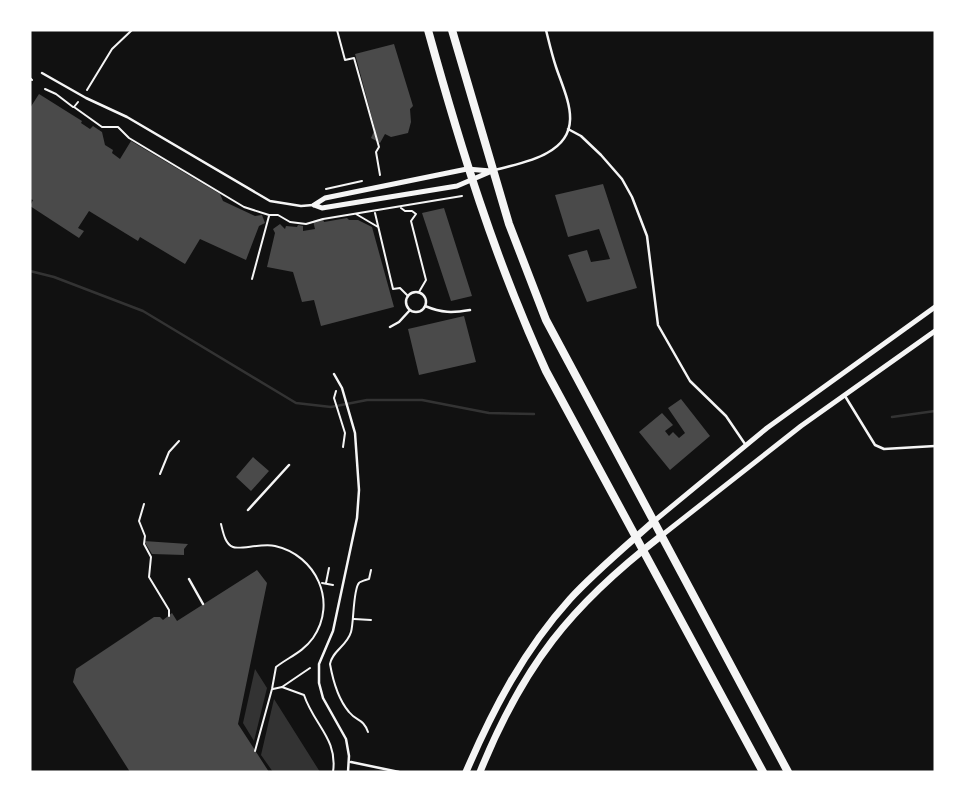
<svg xmlns="http://www.w3.org/2000/svg" width="965" height="802" font-family="Lato,sans-serif">
<style>
.water{fill:#333}
.lines{fill:none;stroke-linecap:round;stroke-linejoin:round}
.stream{stroke:#333;stroke-width:2.5}
.building{fill:#4a4a4a}
.path{stroke:#f5f5f5;stroke-width:2}
.service{stroke:#f5f5f5;stroke-width:2.5}
.minor{stroke:#f5f5f5;stroke-width:5}
.tertiary{stroke:#f5f5f5;stroke-width:7}
.secondary{stroke:#f5f5f5;stroke-width:8}
</style>
<rect width="100%" height="100%" fill="#111"/>
<path class="water" d="M255,669L267,688L254,741L243,723Z
M274,699L320,772H273L261,755Z"/>
<g class="lines">
<path class="stream" d="M30,271L54,277L143,311L296,403L331,407L367,400H422L489,413L534,414
M892,417L935,411"/>
</g>
<path class="building" d="M394,44L413,106L410,109L411,122L408,133L391,137L385,134L380,143L371,138L375,129L355,54Z
M39,94L82,121L81,123L90,129L93,126L102,132L105,145L113,150L112,153L120,159L131,141L220,194L223,201L255,216L262,215L265,223L259,226L246,260L200,239L185,264L140,237L138,241L89,211L78,228L84,231L79,238L30,206L33,200L30,199V108Z
M603,184L637,288L587,302L568,255L587,250L591,262L610,259L599,229L568,237L555,195Z
M444,208L472,296L451,301L422,213Z
M323,218L324,222L347,218L349,220H358L372,227L394,307L321,326L314,300L302,302L293,272L267,267L275,233L273,229L280,224L285,229L286,226L297,227L298,225L303,226V231L315,229L313,221Z
M464,316L476,362L419,375L408,329Z
M681,399L710,436L670,470L639,432L662,413L673,425L665,431L669,436L673,432L679,438L685,433L668,408Z
M253,457L269,471L251,491L236,477Z
M144,541L188,544L184,549V555L152,554Z
M257,570L267,583L238,724L269,772H130L73,682L76,669L154,617H160L163,620L172,613L177,621Z"/>
<g class="lines">
<path class="path" d="M337,30L345,60L354,58L379,147L376,152L380,175
M30,78L32,80
M45,89L56,94L73,107
M87,90L112,49L132,30
M78,102L74,107L102,127H118L129,138L244,207L269,215H278L290,222L306,224L323,219L462,196
M326,189L362,181
M401,208L405,211H412L416,214L411,221L426,280L419,292
M375,213L393,289L400,288L408,296
M356,214L378,227
M252,279L269,216
M336,391L334,398L345,433L343,447
M160,474L169,452L179,441
M144,504L139,521L145,536L144,544L151,557L149,577L169,610V616
M221,524C223,532 225,544 233,547C239,550 262,543 275,546C316,555 338,602 313,638C303,652 289,657 276,667L272,689L255,751
M322,583L333,585
M326,583L329,568
M354,619L371,620
M282,687L304,695C314,725 338,739 333,772
M273,689L282,687L310,668
M368,732C363,718 357,722 349,712C338,699 333,681 330,664C332,651 347,646 351,632C354,622 353,589 359,583C359,582 368,579 369,579L371,570"/>
<path class="service" d="M42,73L86,98L127,117L270,201L301,206L313,205
M568,129L581,136L601,155L622,179L632,197L647,236L658,325L690,381L726,416L745,444
M495,170C512,165 532,162 547,153C586,132 566,97 556,67C552,55 549,42 546,30
M406 302a10 10 0 1 1 20 0a10 10 0 1 1-20 0Z
M425,306C442,313 452,313 470,310
M390,327L399,322L410,310
M334,374L342,388L355,433L359,490L357,518L333,631L319,664V683L323,698L346,739L349,756L348,772
M845,396L875,445L884,449L935,446
M248,510L289,465
M189,579L203,604
M351,762L399,772"/>
<path class="minor" d="M314,205L322,208L457,186L492,171
M314,205L325,198L467,169L491,171
M653,522L767,428L935,307
M661,536L801,426L935,331"/>
<path class="tertiary" d="M466,772C493,709 524,650 570,599C596,571 625,547 653,522
M480,772C523,666 570,606 661,536"/>
<path class="secondary" d="M428,30C461,149 494,257 546,371L763,772
M452,30L509,224L546,320L788,772"/>
</g>
<rect width="965" height="802" fill="none" stroke="#ffffff" stroke-width="63"/>
</svg>
